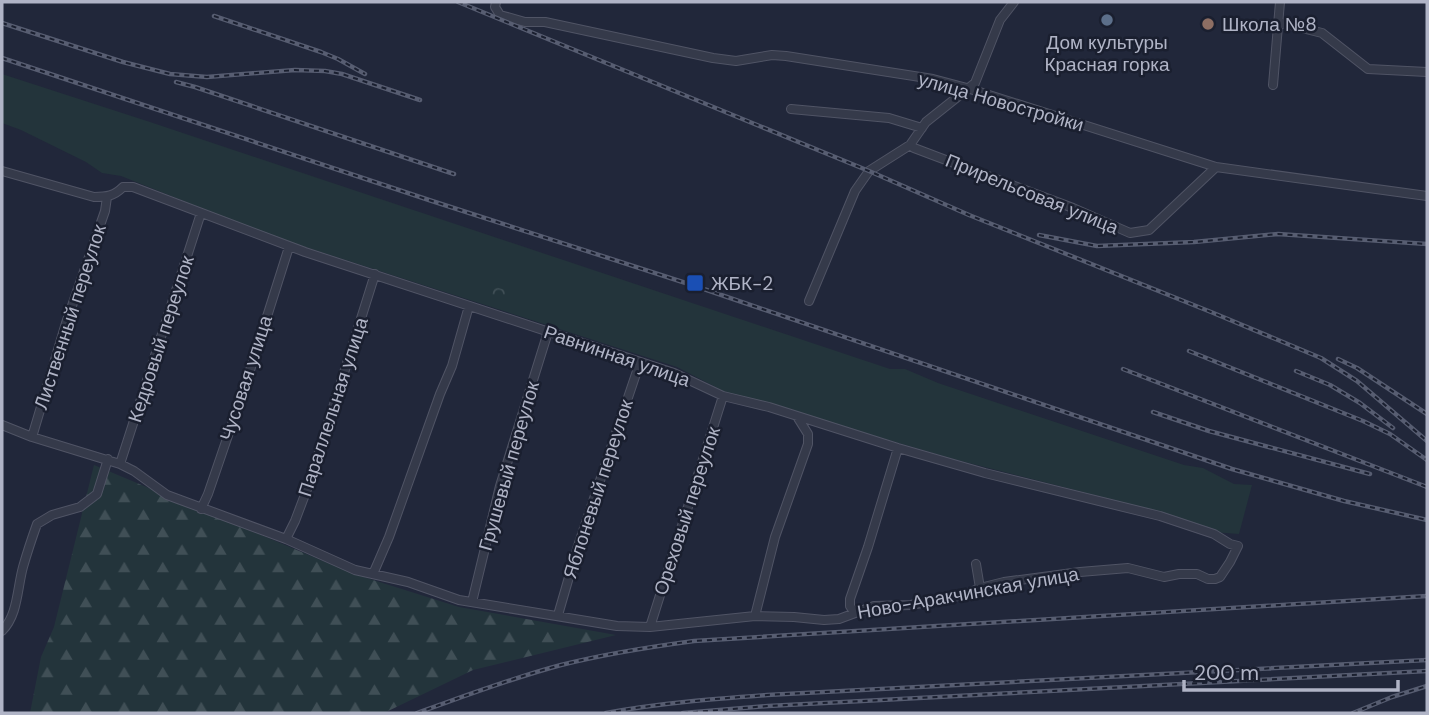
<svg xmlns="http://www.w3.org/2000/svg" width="1429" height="715" font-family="'DM Sans',sans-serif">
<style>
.grass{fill:#23343b}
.forest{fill:url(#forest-firs)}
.park{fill:url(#park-crowns)}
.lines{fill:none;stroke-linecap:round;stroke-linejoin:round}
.minor-casing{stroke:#505465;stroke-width:10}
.minor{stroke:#353a4a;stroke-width:8}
.rail-casing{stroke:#575d71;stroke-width:4.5}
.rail{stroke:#1a1f2f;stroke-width:2;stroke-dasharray:5;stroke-linecap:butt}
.service-dot{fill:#5c6f8a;stroke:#1a1f2f;stroke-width:2.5}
.education-dot{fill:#8d6e63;stroke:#1a1f2f;stroke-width:2.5}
.transit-dot{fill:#1a4fb4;stroke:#1a1f2f;stroke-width:2.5}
.labels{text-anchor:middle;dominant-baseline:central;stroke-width:5;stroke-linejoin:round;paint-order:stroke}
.poi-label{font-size:19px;fill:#b0b4c6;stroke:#1a1f2f;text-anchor:start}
.street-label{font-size:19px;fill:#b0b4c6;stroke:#1a1f2f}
</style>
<defs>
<pattern id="forest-firs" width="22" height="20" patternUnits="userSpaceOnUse" patternTransform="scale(1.75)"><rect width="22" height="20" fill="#23343b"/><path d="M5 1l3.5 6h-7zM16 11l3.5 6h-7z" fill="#404f56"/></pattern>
<pattern id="park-crowns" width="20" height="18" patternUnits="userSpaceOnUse" patternTransform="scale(1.75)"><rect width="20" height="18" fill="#23343b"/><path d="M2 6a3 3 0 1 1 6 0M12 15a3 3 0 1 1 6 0" fill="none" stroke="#404f56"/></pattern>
</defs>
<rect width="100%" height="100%" fill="#21273a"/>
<path class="grass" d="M2,74L150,122L890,369H905L938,383L1184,465L1203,468L1234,484L1252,485L1239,534L1213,532L1161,512L953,459L725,392L677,367L271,236L121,176L102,173L86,162L21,130L2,123Z"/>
<path class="forest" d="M94,465L354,574L459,607L616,635L473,670L384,713H30L41,657L54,627Z"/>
<path class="park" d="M492,286L513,292L508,309L487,303Z"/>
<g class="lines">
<g class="minor-casing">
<path id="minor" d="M496,2L495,7L500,15L525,22H545L713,58L736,61L772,55L786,56L933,79L967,88L1216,167L1427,196
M1278,22L1322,33L1368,69L1427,72
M1273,85L1280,2
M791,109L889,118L922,128
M910,145L914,148L1073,208L1130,233L1149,230L1216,167
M2,171L94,197C107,197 114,196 123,187H133L305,252L674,373L723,396L769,407L898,448L985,473L1160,516L1214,534L1230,544L1238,546L1230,562L1220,577L1215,579H1208L1197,574H1179L1164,577L1128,568L1080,572L1004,582L980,588L963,595L911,605L874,606L839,619L824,620L794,617L755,616L650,627L617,626L459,600L408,582L355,570L286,539L167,495L134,471L120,464L32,437L2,425
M809,301L855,191L869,171L910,145L926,122L975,83L1000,20L1014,2
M32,437L66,323L105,211L107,197
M120,464L201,213
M201,509L208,494L246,383L289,247
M286,539L295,521L309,484L375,274
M976,564L980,588
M373,574L389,537L440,394L452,366L469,306
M472,602L500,486L548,332
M854,612L850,606V599L868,547L898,448
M558,615L578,546L640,362
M755,616L775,537L808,444V434L798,418
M650,627L723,396
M2,631C18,615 17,589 23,567C27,553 32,538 37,524L52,515L80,507L97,494L108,459"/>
</g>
<use href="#minor" class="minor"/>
<g class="rail-casing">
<path id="rail" d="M458,2L869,171L969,215L1211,312L1321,358L1357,381L1427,441
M214,16L321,52L338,59L365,74
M2,23L123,62L170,74L207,77L295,70L325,71L342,74L420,100
M2,58L432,201L695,286L1232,469L1344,501L1427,520
M176,82L195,87L454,174
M1039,235L1097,246L1194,242L1278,234L1427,244
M1189,351L1363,421L1390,434L1427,460
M1338,359L1357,368L1427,414
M1123,369L1427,487
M1296,371L1330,385L1360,403L1393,428
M1153,412L1209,431L1370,474
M417,713C465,696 512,678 561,665C605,654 649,647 694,641L1427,596
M606,713C660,703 713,699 767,695L1427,660
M683,713L768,706L1427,671
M1353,713L1392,697L1427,686"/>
</g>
<use href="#rail" class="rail"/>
</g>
<circle class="service-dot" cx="1107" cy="20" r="7"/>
<circle class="education-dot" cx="1208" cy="24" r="7"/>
<rect class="transit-dot" x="686" y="274" width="18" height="18" rx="3.5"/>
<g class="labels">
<g class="poi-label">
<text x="1222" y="24">Школа №8</text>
<text x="1107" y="42" text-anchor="middle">Дом культуры<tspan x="1107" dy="22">Красная горка</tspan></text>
<text x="711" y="283">ЖБК-2</text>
</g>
<g class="street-label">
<text transform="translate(1001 102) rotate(16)">улица Новостройки</text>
<text transform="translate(1032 194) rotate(22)">Прирельсовая улица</text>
<text transform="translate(70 317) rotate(-72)">Лиственный переулок</text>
<text transform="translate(161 339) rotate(-72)">Кедровый переулок</text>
<text transform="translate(617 356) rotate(19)">Равнинная улица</text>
<text transform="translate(246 378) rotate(-72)">Чусовая улица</text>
<text transform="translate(333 407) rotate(-72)">Параллельная улица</text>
<text transform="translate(509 466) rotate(-74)">Грушевый переулок</text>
<text transform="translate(598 489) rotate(-72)">Яблоневый переулок</text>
<text transform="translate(687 511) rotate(-72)">Ореховый переулок</text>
<text transform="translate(968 593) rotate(-10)">Ново-Аракчинская улица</text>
</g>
</g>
<rect width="1429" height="715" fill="none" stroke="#b0b4c6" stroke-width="7"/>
<path d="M1184 680v10h214v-10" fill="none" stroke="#b0b4c6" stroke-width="3.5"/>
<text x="1194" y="680" font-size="21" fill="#b0b4c6" stroke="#1a1f2f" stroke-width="5" paint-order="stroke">200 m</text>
</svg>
